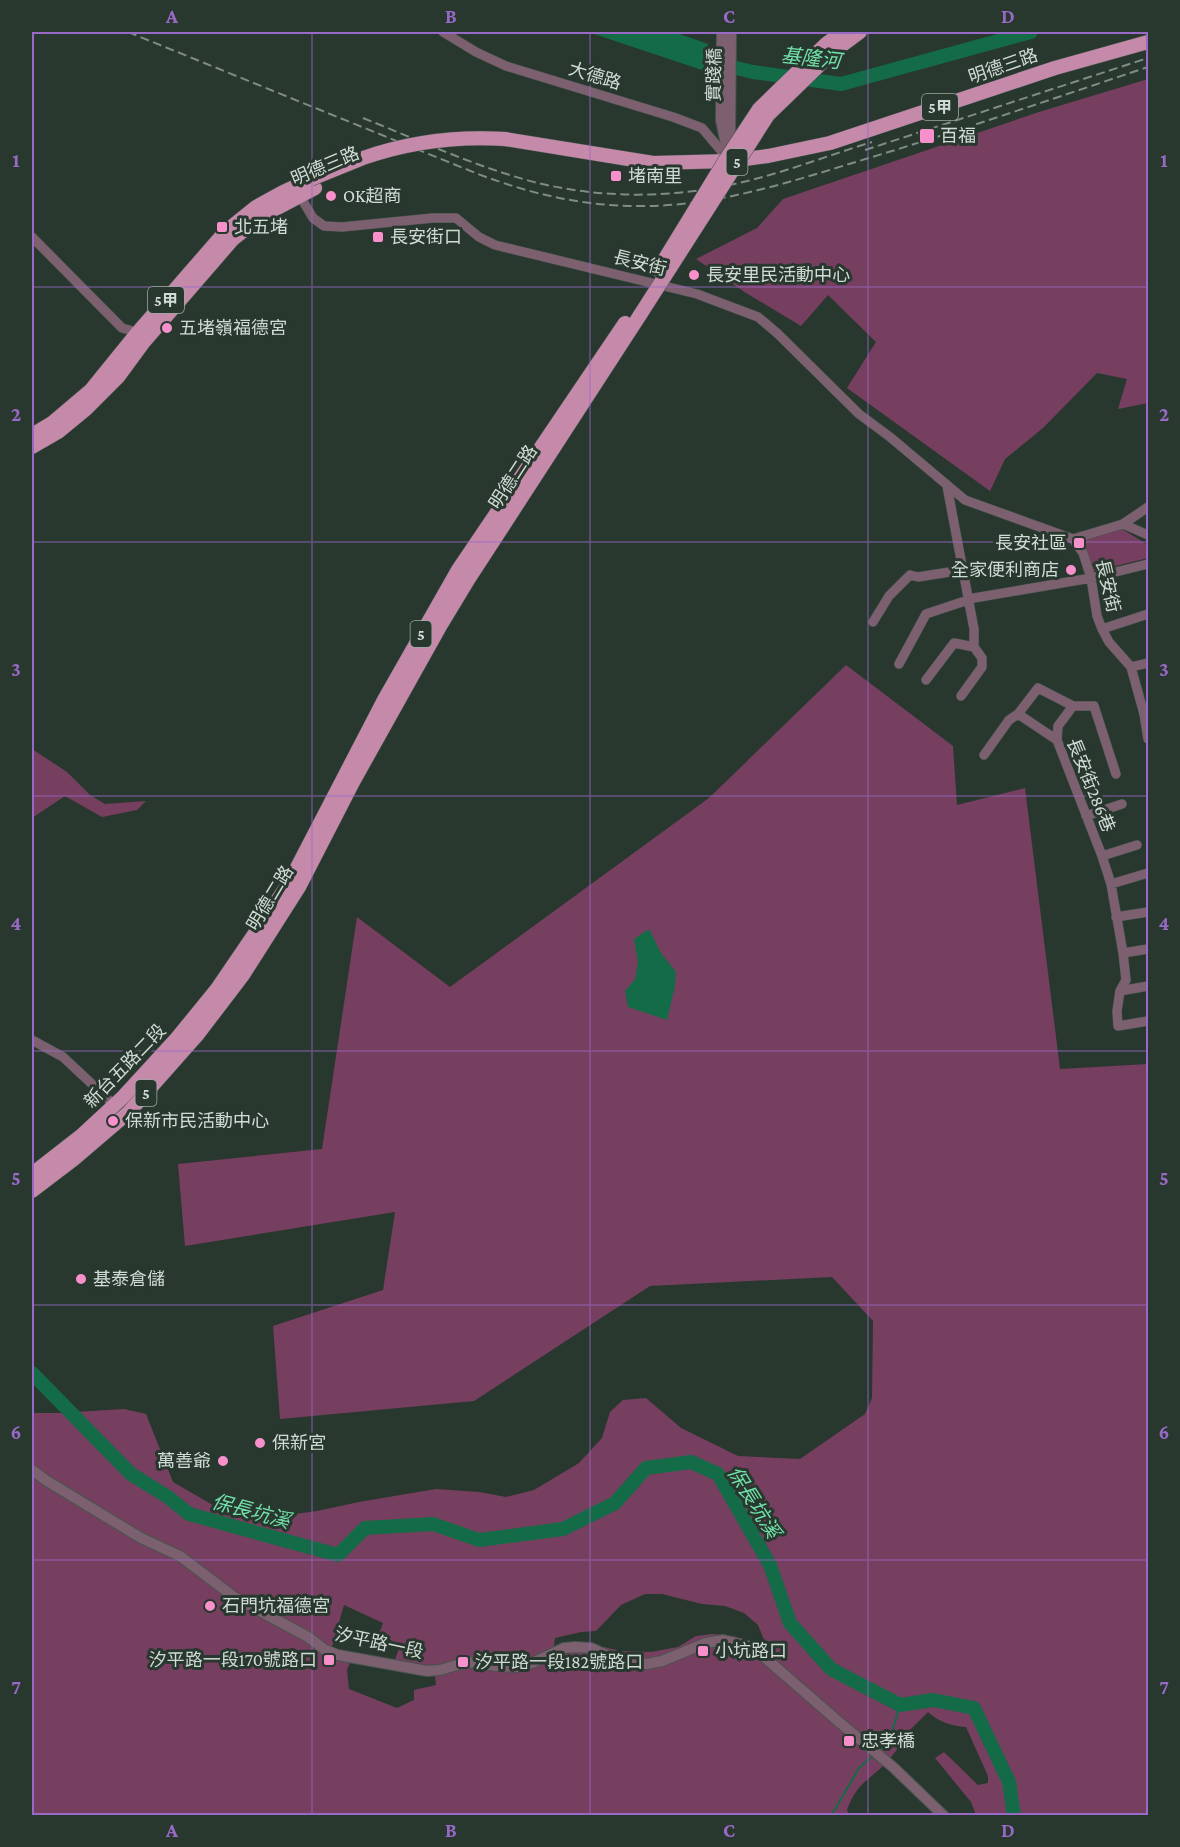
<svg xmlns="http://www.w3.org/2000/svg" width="1180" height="1847" font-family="'Crimson Pro','Noto Sans TC',serif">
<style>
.green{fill:#773f5f;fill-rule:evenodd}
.water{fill:#136b47}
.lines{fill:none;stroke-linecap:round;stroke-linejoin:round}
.stream{stroke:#136b47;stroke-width:2}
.river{stroke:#136b47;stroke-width:14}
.minor-casing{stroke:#46554d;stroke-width:10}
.tertiary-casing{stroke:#46554d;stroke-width:12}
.primary-casing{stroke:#46554d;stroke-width:15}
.minor{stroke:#7d606f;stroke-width:9}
.tertiary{stroke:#7d606f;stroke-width:10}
.primary{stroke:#c58aaa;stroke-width:14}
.rail{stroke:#7f8c84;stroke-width:2;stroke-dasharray:9 4.5;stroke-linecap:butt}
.primary-bridge-casing{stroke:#46554d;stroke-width:15;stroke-linecap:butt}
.primary-bridge{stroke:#c58aaa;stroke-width:14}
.grid{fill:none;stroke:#9969c7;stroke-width:1.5;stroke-opacity:0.55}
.poi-dot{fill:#f890cb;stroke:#28382f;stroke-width:2}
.labels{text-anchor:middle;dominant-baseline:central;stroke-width:6;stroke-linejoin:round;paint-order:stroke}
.shield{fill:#28382f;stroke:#9eaaa3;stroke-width:1.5}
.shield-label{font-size:16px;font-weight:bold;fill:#d1dbd5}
.street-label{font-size:18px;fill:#d1dbd5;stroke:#28382f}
.poi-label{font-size:18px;fill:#d1dbd5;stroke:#28382f;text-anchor:start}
.water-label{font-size:20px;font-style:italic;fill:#72e0aa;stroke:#28382f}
.neatline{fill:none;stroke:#9969c7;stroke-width:2}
.grid-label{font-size:20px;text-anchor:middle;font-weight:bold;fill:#9969c7}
</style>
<rect width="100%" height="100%" fill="#28382f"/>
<path class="green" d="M1148,79V403L1118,409L1127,379L1097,373L1043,428L1005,459L990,491L847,388L876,342L828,295L801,326L746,293L696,259L757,228L783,199L1039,112Z
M1122,529L1148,545V558L1091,572L1081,540Z
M846,665L953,746L957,805L1025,788L1060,1069L1148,1064V1815H976L971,1802L935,1758L944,1752L978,1785L988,1783V1776L966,1727C952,1726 939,1722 928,1712C923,1718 916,1723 911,1729C904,1737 899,1748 892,1756C874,1779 858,1779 847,1810L849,1815L32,1816V1413H59L124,1409L146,1414L173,1482L223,1511L259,1519L317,1511L359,1502L436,1489L479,1492L506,1497L534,1490L579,1463L602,1438L610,1412L623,1400L646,1398L681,1428L738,1456L800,1459L865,1414L872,1398L873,1321L832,1277L650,1286L474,1401L280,1419L273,1326L383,1290L395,1212L185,1246L178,1164L322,1149L357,917L450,987L709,798ZM645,1594H662L702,1604L725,1606L744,1613L758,1625L767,1647L734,1636L712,1634L696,1636L678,1647L651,1652L621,1651L590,1644L554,1646L555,1638L581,1632L596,1631L621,1605ZM344,1605L383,1623L379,1634L400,1645L395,1660L434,1666L436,1685L414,1690V1700L397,1708L349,1689L347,1670L353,1655L332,1647Z
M32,749L67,772L90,795L105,804L146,801L137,810L102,817L65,796L32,818Z"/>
<path class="water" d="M588,32H674L708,44L705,71Z
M649,929L661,953L676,972L675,986L667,1020L628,1007L625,991L635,979L638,962L634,939Z"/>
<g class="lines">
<path class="stream" d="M878,1751L889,1742L900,1705
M831,1816L859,1768L874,1755"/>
<path class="river" d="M689,57L753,72L841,84L1031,32
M32,1373L131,1474L168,1497L189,1514L338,1555L365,1528L433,1524L479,1540L563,1529L615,1503L646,1468L691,1462L718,1474L770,1565L790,1623L831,1669L900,1705L933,1700L974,1708L1009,1782L1014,1816"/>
<g class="minor-casing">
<path id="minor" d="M443,32L476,52L506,66L673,117L702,128L729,160
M297,191L313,218L324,226L342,227L433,218H456L479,237L495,245L697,294L758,317L777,333L859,414L890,437L965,500L1073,539L1123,524L1148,535
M32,237L122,328L140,333
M947,486L974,629V647
M1123,524L1148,507
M1073,539L1083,553L1091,578L1097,616L1102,629L1109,642L1131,667L1144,714L1148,739
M873,622L889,596L910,575L918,577L962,570
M1102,629L1148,614
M899,664L926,614L974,598L1091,578L1148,564
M1131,667L1148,663
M926,680L954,643L974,647
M961,696L982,667V658L974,647
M1073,706H1094L1116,774
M1018,714L1057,740L1102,856L1111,884L1123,953L1126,980L1120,991L1117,1011L1118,1026L1148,1021
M984,755L1009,720L1018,714L1038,688L1073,706L1058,726L1057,740
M1086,816L1122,804
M1102,856L1137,845
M1111,884L1148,873
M1116,917L1148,912
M1123,953L1148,949
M1120,991L1148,986
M32,1040L63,1057L109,1100"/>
</g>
<g class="tertiary-casing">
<path id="tertiary" d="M722,32L721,120L729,159
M730,139L731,32
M32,1470L47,1481L141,1538L180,1556L234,1597L308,1637L325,1650L338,1655L427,1671L440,1670L467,1662L498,1666L517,1667L532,1663L564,1648L575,1647L591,1648L611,1657L647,1664L662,1661L706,1643L723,1640L748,1646L762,1655L839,1722L893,1767L944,1816"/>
</g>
<g class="primary-casing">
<path id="primary" d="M505,139L653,163L730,161L768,156L830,143L1055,68L1148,42
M32,435L52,423L91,390L138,332L225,232L256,207L283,192L311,179
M32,447L58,432L86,409L118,377L143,343L233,239L262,216L315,188
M32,1174L82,1135L122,1098L177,1038L217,989L289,883L384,700L458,570L625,323
M32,1191L74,1159L129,1112L198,1034L243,975L299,887L353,782L439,628L468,580L640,315"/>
</g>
<use href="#minor" class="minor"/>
<use href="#tertiary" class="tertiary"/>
<use href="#primary" class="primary"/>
<path class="rail" d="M128,32L478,174C534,195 586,207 647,206C720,205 790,182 859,161C956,132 1052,99 1148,67
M363,118C421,141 478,168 538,183C596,197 656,198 714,188C768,179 820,158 872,142
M865,150L1148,58"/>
<g class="primary-bridge-casing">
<path id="primary-bridge" d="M311,179C328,172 346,165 363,158C409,142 457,136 505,139
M658,270L726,159L759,109L826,44L842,32
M640,315L768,115L833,52L860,32"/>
</g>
<use href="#primary-bridge" class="primary-bridge"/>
</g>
<path class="grid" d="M312,32V1816M590,32V1816M868,32V1816M32,287H1148M32,542H1148M32,796H1148M32,1051H1148M32,1305H1148M32,1560H1148"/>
<g class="poi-dot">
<rect x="919" y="128" width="16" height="16" rx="3"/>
<rect x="610" y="170" width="12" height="12" rx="3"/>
<circle cx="331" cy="196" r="6"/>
<rect x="216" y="221" width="12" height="12" rx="3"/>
<rect x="372" y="231" width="12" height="12" rx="3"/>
<circle cx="694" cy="275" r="6"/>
<circle cx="167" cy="328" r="6"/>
<rect x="1073" y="537" width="12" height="12" rx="3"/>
<circle cx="1071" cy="570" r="6"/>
<circle cx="113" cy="1121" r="6"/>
<circle cx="81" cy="1279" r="6"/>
<circle cx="260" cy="1443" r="6"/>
<circle cx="223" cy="1461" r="6"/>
<circle cx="210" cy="1606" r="6"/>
<rect x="697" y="1645" width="12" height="12" rx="3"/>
<rect x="323" y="1654" width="12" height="12" rx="3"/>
<rect x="457" y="1656" width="12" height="12" rx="3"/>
<rect x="843" y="1735" width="12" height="12" rx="3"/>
</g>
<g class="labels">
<g class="shield">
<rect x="922" y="94" width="36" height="26" rx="4.5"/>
<rect x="726.5" y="149" width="21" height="26" rx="4.5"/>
<rect x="148" y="287" width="36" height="26" rx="4.5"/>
<rect x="410.5" y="621" width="21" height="26" rx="4.5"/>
<rect x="135.5" y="1080" width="21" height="26" rx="4.5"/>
</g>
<g class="shield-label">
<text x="940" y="107">5甲</text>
<text x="737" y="162">5</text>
<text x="166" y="300">5甲</text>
<text x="421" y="634">5</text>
<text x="146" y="1093">5</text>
</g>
<g class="street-label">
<text transform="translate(1003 66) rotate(-19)">明德三路</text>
<text transform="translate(714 75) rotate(-89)">實踐橋</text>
<text transform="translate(595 76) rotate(17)">大德路</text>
<text transform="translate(325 166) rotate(-23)">明德三路</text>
<text transform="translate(640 263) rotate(14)">長安街</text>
<text transform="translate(513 477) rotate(-57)">明德二路</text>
<text transform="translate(1108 586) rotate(77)">長安街</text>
<text transform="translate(1091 785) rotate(68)">長安街286巷</text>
<text transform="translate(270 898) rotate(-59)">明德二路</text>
<text transform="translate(125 1066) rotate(-46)">新台五路二段</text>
<text transform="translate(379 1643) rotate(12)">汐平路一段</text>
</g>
<g class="poi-label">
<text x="940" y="136">百福</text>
<text x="628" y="176">堵南里</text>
<text x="343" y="196">OK超商</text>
<text x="234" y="227">北五堵</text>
<text x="390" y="237">長安街口</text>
<text x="706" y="275">長安里民活動中心</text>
<text x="179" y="328">五堵嶺福德宮</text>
<text x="1067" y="543" text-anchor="end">長安社區</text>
<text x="1059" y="570" text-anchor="end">全家便利商店</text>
<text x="125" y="1121">保新市民活動中心</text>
<text x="93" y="1279">基泰倉儲</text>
<text x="272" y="1443">保新宮</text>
<text x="211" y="1461" text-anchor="end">萬善爺</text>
<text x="222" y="1606">石門坑福德宮</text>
<text x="715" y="1651">小坑路口</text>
<text x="317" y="1660" text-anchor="end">汐平路一段170號路口</text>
<text x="475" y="1662">汐平路一段182號路口</text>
<text x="861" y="1741">忠孝橋</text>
</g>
<g class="water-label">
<text transform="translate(811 58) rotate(6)">基隆河</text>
<text transform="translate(754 1502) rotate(58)">保長坑溪</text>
<text transform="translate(251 1511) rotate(15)">保長坑溪</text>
</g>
</g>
<rect width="1180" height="1847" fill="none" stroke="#28382f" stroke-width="66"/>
<rect x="33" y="33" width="1114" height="1781" class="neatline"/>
<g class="grid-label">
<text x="172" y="23">A</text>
<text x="451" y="23">B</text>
<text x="729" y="23">C</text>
<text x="1008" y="23">D</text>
<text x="16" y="167">1</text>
<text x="1164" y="167">1</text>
<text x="16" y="421">2</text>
<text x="1164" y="421">2</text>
<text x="16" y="676">3</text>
<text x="1164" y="676">3</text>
<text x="16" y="930">4</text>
<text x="1164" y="930">4</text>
<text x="16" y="1185">5</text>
<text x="1164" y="1185">5</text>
<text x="16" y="1439">6</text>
<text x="1164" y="1439">6</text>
<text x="16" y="1694">7</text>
<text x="1164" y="1694">7</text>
<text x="172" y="1837">A</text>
<text x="451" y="1837">B</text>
<text x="729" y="1837">C</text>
<text x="1008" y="1837">D</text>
</g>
</svg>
